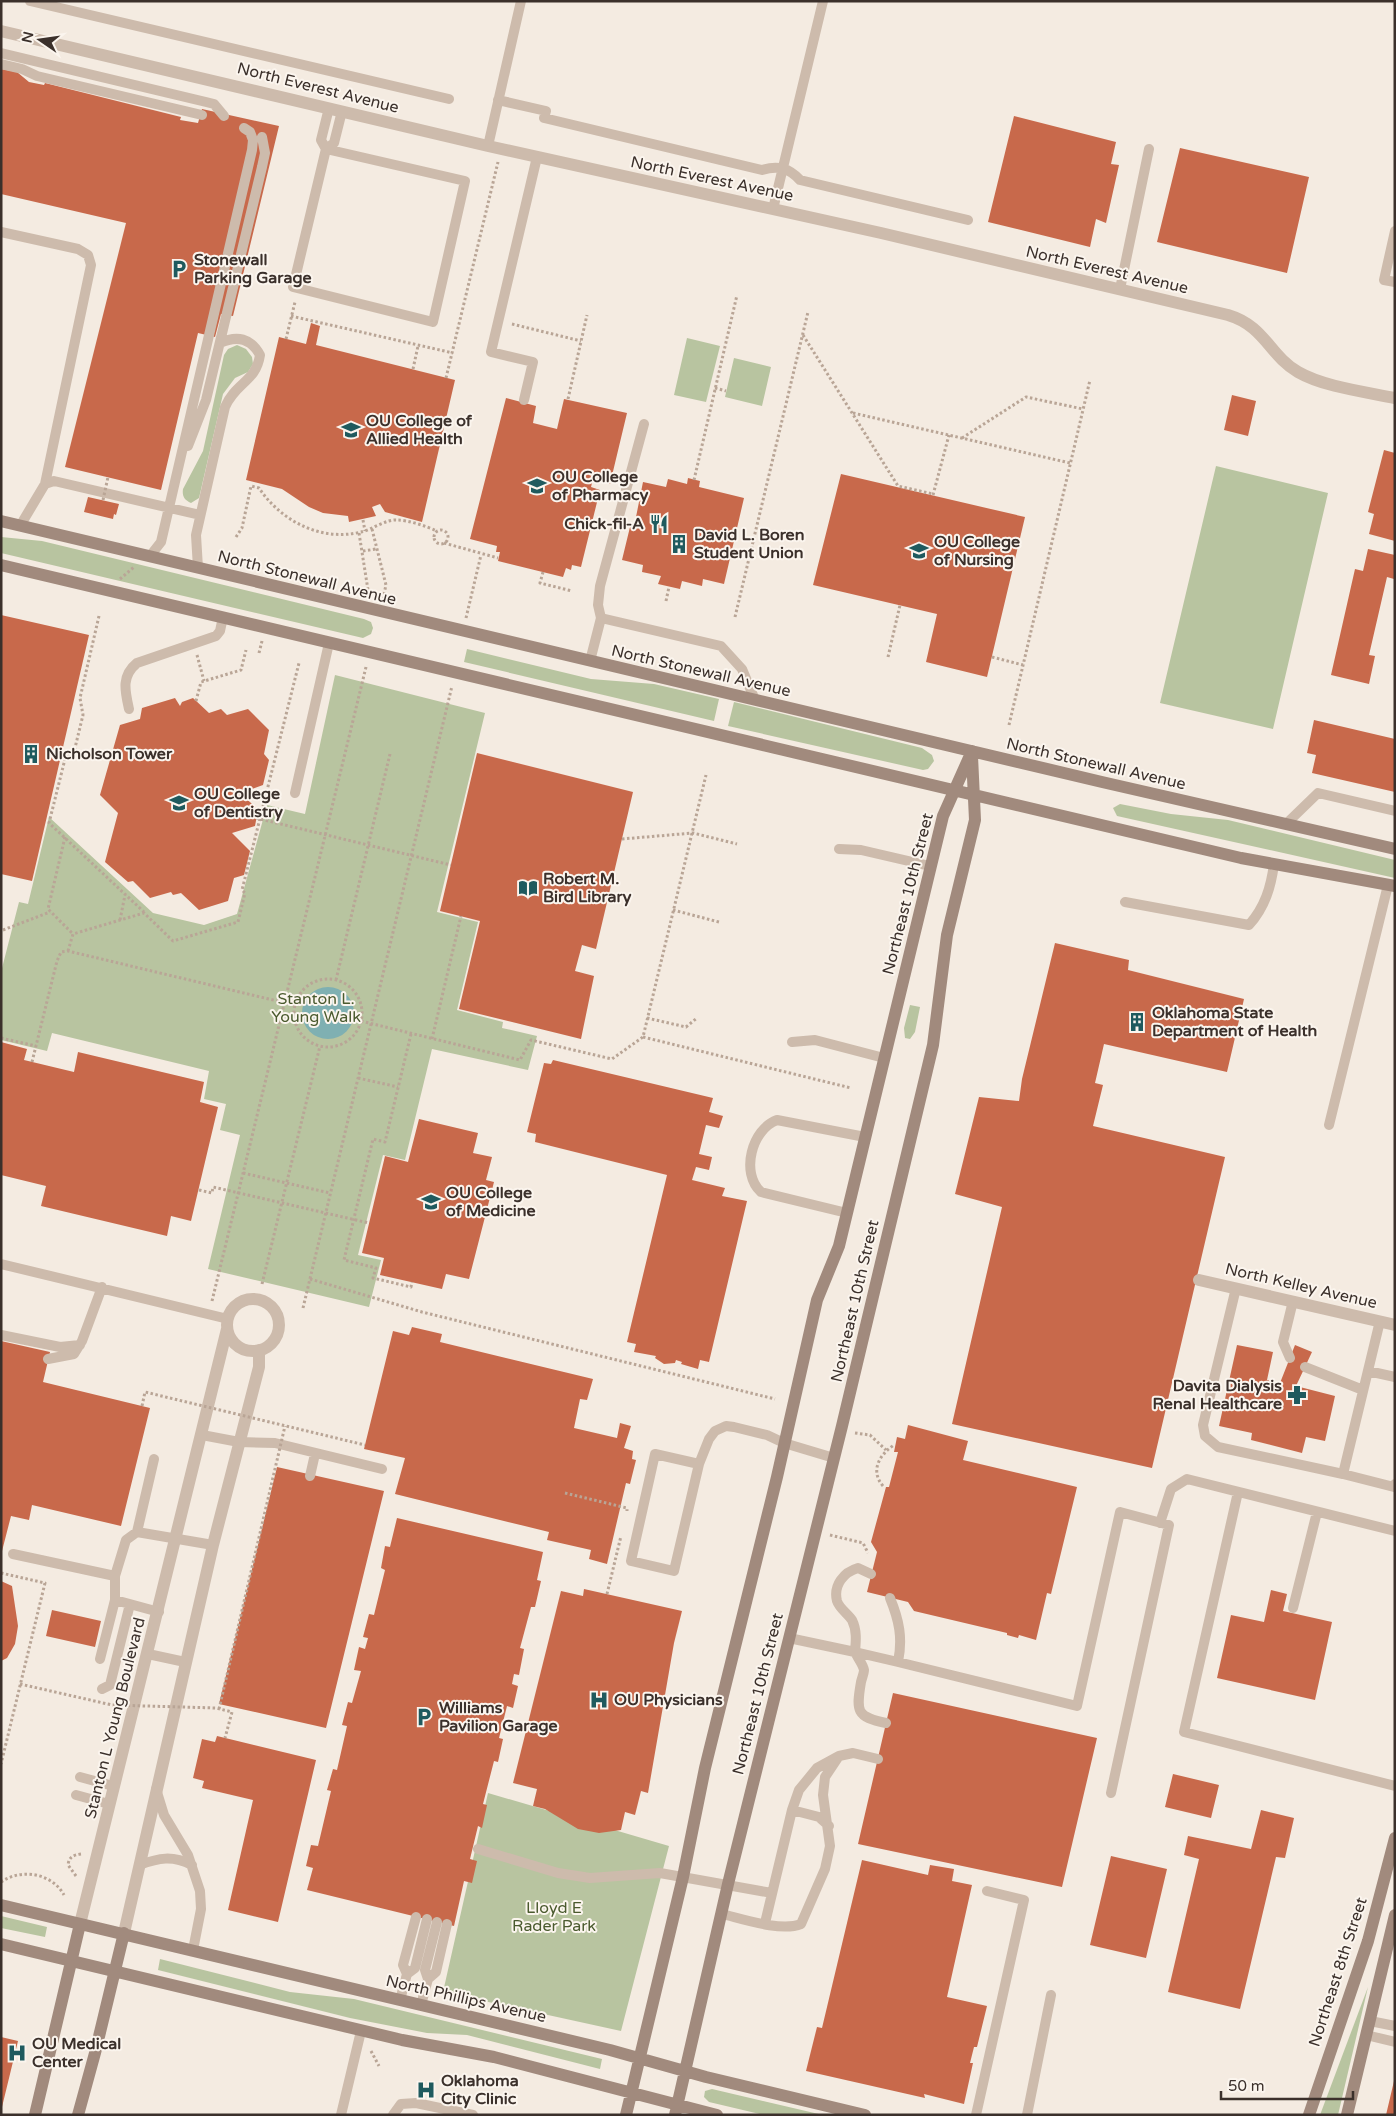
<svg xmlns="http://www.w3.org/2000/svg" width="1396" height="2116" font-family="'Varela Round',sans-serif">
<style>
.green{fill:#b8c4a0}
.water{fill:#7fb0b2}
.building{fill:#c8694b}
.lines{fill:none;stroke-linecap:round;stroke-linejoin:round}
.path{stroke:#b9a596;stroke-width:3;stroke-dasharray:2.5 2.5;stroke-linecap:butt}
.service{stroke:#cdbbac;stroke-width:10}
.minor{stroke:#cdbbac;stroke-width:12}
.tertiary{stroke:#cdbbac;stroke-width:12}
.secondary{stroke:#a18a7d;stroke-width:12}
.path-bridge{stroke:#b9a596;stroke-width:3;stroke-dasharray:2.5 2.5;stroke-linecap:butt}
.labels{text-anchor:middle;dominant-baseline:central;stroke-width:4;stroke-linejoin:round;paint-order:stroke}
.street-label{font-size:16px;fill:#3b302b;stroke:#fbf5ee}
.poi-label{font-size:16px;font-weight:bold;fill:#3b302b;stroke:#fbf5ee;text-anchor:start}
.park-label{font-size:16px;fill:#4a5a2e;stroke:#fbf5ee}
</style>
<rect width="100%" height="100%" fill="#f4ebe1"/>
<path class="green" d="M687,338L720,346L706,402L674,395Z
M237,345L246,349L252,357L253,364L248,372L235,378L223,394L199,498L191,503C184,500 182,496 183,489L203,451L224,355L228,349Z
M734,358L771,367L762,406L725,397Z
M1216,466L1328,493L1273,729L1160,703Z
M1,537L42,541L364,619L371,622L373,628L371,634L363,638L1,553Z
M467,649L591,679L654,684L719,699L714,721L464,662Z
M335,675L485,713L437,912L478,922L457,1010L503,1022L502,1028L537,1036L528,1070L432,1049L405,1160L383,1155L358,1255L381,1260L369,1307L208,1269L240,1135L220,1130L226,1104L204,1099L209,1071L52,1033L47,1051L1,1040V972L19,902L28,904L49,817L153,913L204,925L237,914L267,805L305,814Z
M734,702L922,748L932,755L934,761L928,769L923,770L728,726Z
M1120,804L1171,814L1228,820L1395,860V878L1117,816L1113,808Z
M910,1005L920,1007L915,1032L910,1039L905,1038L904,1028Z
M488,1793L669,1846L621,2031L443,1992Z
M1,1916L47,1927L45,1937L1,1928Z
M160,1959L290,1992L354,1999L602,2059L600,2069L467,2035L427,2033L350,2018L158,1970Z
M1368,1987L1338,2115H1320Z
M712,2089L823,2115H764L709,2102L704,2097L705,2091Z"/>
<path class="water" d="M302 1013a26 26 0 1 1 52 0a26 26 0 1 1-52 0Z"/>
<path class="building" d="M1,69L17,72L29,82L44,85L45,83L181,117L180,120L198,123L202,109L279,126L233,316L221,314L215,337L198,333L161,490L65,467L126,223L1,194Z
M1014,116L1116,142L1111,164L1119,165L1106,223L1096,219L1090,247L988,222Z
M1180,148L1309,177L1287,273L1157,242Z
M311,323L320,326L316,345L455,380L422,522L385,512L380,504L372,507L376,516L349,522L348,516L323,513L309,507L282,489L246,480L279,337L306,344Z
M1232,395L1256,401L1248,436L1224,430Z
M506,398L536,406L533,423L557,429L564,399L627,413L610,484L591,479L590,482L592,483L591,487L600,490L581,567L572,565L571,570L566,568L563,577L498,561L500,552H496L497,546L470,539Z
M1384,450L1395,453V541L1369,534L1374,514L1368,512Z
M841,474L1025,517L987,677L926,662L937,614L813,585Z
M688,478L700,481L699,487L744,498L724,584L703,579L702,586L682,581L680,589L658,584L661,576L642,572L643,565L622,560L630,527H634L643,482L666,487L668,479L687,484Z
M88,497L119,504L116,515L114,514L113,519L84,512Z
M1368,549L1395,555L1394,579L1387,577L1369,655L1375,656L1369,684L1331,675L1355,569L1363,571Z
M1,615L89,635L32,881L1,874Z
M175,698L180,706L182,702L193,698L209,713L221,709L227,715L248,709L269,730L264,754L269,760L263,785L241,793L258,810L255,826L232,833L250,851L244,875L234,878L228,901L199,910L181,893L173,895L171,892L150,898L133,881L128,882L105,862L118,813L100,795L120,725L140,719L142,708Z
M1314,720L1395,739V792L1312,773L1316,755L1307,753Z
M477,753L633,792L596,949L582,945L575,971L594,976L581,1039L459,1009L480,921L440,911Z
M1055,943L1129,960L1128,970L1244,999L1227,1072L1104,1044L1095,1083L1103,1085L1093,1126L1225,1157L1152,1468L952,1424L1002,1207L955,1194L979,1097L1019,1101L1022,1079Z
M1,1042L27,1049L24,1060L74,1072L78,1052L204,1082L200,1102L218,1107L191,1221L171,1216L167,1236L41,1206L46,1186L1,1175Z
M553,1060L713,1098L709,1112L723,1116L719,1128L706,1125L699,1154L712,1157L709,1170L696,1167L692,1180L725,1188L722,1196L747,1201L709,1362L700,1360L698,1369L681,1364L682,1362L676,1360L675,1363L664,1364L655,1358L656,1356L634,1352L636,1344L627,1342L667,1175L535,1142L536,1134L527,1132L544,1063L551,1064Z
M419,1119L478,1133L473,1153L492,1157L486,1180L494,1182L469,1279L446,1274L442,1289L380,1275L384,1258L362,1253L385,1156L408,1162Z
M412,1327L442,1334L440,1342L593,1379L587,1400L580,1399L574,1428L617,1438L620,1423L631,1426L624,1448L633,1451L632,1459L636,1460L630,1484L626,1483L607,1564L589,1559L591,1550L547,1540L549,1532L395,1494L405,1458L364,1449L393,1331L409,1335Z
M1,1341L50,1352L43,1382L150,1408L121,1526L32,1505L29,1520L11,1516L1,1555Z
M1237,1345L1273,1352L1267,1380L1280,1383L1295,1345L1312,1352L1296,1386L1335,1396L1325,1441L1306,1437L1302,1453L1251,1440L1252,1433L1219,1426Z
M908,1425L968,1441L963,1460L1077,1487L1051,1594L1047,1593L1036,1640L1019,1635L1018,1638L1007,1635V1633L914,1611L908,1602L867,1592L877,1552L871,1542L886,1487H889L898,1452H894L897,1437L905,1439Z
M277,1467L384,1491L326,1728L219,1704Z
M397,1518L543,1552L537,1580L541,1581L535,1607H531L520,1648L524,1649L519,1675L514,1674L512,1684L518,1686L513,1708L507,1706L499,1738L503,1739L498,1762L494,1761L483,1804L487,1805L482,1828L478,1826L470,1859L477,1861L472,1883L464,1881L454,1926L307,1890L313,1868L306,1866L311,1845L318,1846L331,1791L327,1790L333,1769L337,1770L347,1726L342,1725L348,1702L352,1703L361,1671L354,1670L359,1647L365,1649L368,1638L363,1637L369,1614L374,1615L385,1570L381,1568L385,1546L390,1547Z
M1,1581L12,1586L18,1626L15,1644L7,1658L1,1661Z
M584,1589L682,1611L674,1643L648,1793L641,1791L635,1815L625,1812L621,1830L599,1833L578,1829L545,1809L533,1806L537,1789L513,1783L561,1591L583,1596Z
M1271,1590L1287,1594L1283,1611L1332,1622L1315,1700L1217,1678L1231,1615L1264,1622Z
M52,1610L101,1621L95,1647L46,1636Z
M893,1693L1097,1738L1062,1887L858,1844Z
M217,1736L316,1760L278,1922L228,1910L253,1800L202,1788L204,1781L193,1778L202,1739L215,1742Z
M1173,1774L1219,1785L1211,1818L1165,1807Z
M1261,1810L1294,1818L1285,1858L1276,1857L1240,2009L1168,1992L1199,1859L1184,1855L1188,1836L1251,1849Z
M1111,1856L1167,1869L1146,1958L1090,1945Z
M862,1860L928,1875L930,1865L954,1869L952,1881L972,1885L947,1997L987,2006L977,2047H974L970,2063H973L964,2104L924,2094L925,2098L806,2071L817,2027L822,2028Z
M1,2037L18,2041L2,2107H1Z
M1394,2081L1395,2115H1386Z"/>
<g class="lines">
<path class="path" d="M291,316L453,353
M512,324L581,341
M803,335L898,486L933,494
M286,339L295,302
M413,369L418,346
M446,378L498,162
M715,388L726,391
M568,399L587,315
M853,413L1070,463
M962,438L1026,397L1083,409
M694,480L737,295
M933,495L949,435
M363,520L365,531
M372,529L386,585L383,598
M434 537a7 7 0 1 1 14 0a7 7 0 1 1-14 0Z
M359,533L368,590
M236,537L242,528L251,486L259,488C281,521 321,542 361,532C371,530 386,519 397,520C408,520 426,526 437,531
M444,543L498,558
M363,551L376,549
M543,572L540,583L572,591
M120,579L134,567
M666,601L669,587
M99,616L80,698L83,715L74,752L65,759L49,823L144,912
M735,617L808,312
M466,618L481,555
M259,653L262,641
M197,655L204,681
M888,657L900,605
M992,657L1023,665
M196,701L201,682L241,670L246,650
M1009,725L1090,380
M256,818L451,865
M65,837L48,909L73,934
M622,839L693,833L737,844
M673,910L719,922
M120,920L125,895
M3,930L50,912
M68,951L73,934L144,913L173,941L238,922L245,893L242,890L299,663
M294 1013a34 34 0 1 1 68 0a34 34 0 1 1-68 0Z
M336,980L390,754
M647,1018L686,1027L697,1018
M361,1021L520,1060L531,1040L612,1059L643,1037L706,775
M411,1034L385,1142L373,1139L344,1260L376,1268L373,1278L411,1287L412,1282
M643,1037L851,1088
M1,1038L36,1046
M432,1039L461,916
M32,1062L57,961L61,952L68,951L294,1005
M358,1078L398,1087
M243,1173L330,1193
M310,1279L422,1312L775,1399
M262,1284L320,1046
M212,1301L366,667
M303,1308L452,686
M855,1433L870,1435L886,1450
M883,1486C870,1471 879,1455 894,1445
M565,1493L627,1508V1511
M830,1535L863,1543L868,1553
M1,1573L45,1583L1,1764
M607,1594L621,1536
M76,1876L68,1865C69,1857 73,1855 81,1854
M1,1882C21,1868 52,1873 64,1895
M371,2051L379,2066"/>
<path class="service" d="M30,1L449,99
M1,53L206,102L214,104L224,116
M1,64L22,69L37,76L202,115
M498,100L546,111L544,118L762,170C778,165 789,168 800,180L968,220
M488,146L521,1
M326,149L465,181L433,322L293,287L326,149L334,143L342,111
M326,149L321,140L329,108
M773,209L823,1
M1395,231L1384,280L1395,282
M1,232L78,249L88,255L91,265L45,484
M1120,289L1149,149
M524,400L533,362L491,352L537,157
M188,446L206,400L262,167L265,153L262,137
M20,526L45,484L54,481L200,515
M150,556L161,542L252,150L253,140L250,132L244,128
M198,568L196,535L225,407C236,382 256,382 260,355C251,338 237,335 220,343
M601,618L598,605L600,586L644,424
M590,661L601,618L721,646L742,669L755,700
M129,709C125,691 121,676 137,663L216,636L220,631L223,617
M295,793L329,643
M1286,824L1318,793L1395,811
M839,849L861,850L930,866
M1125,902L1249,925C1265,907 1271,887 1274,864
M792,1042L815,1040L884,1058
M1329,1125L1388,885
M847,1213L761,1192C740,1173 752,1129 777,1120L865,1137
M1,1264L228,1319
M1236,1288L1203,1425L1205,1436L1218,1447L1343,1474L1380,1321
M1,1335L60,1347L80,1345
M1290,1358L1283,1342L1293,1301
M48,1359L74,1354L82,1341L102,1287
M1305,1367L1363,1390
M1368,1371L1395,1377
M202,1435L239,1442L275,1443L382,1469
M699,1464L655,1454L631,1561L674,1571L699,1464L709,1439L715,1431L726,1426L734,1427L767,1435L784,1443L834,1458
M1343,1474L1394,1487L1395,1484
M310,1476L315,1454
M1238,1492L1184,1732L1395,1786
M1160,1523L1171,1489L1187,1479L1395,1531
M137,1532L154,1459
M13,1554L115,1576
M1293,1608L1317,1512
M159,1612L115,1600V1576L126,1540L137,1532L213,1545
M789,1638L855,1652C856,1641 857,1630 852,1620C848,1614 839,1608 837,1601C833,1585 844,1572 858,1568L871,1574
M855,1652L898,1662C903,1638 899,1620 890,1598
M855,1652C857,1657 863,1664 864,1670C864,1673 862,1678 861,1682C856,1711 856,1717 886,1723
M148,1654L185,1662
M100,1659L115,1600
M898,1662L1077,1706L1120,1512L1169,1525L1111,1793
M102,1689L110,1685L130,1604
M80,1777L113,1786
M156,1789L164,1815L188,1855L200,1891L201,1909L193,1950
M76,1795L109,1804
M792,1810L819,1817L829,1826
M478,1849L558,1873L590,1878L660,1873L772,1893
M139,1865C159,1858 172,1855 192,1865
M722,1914C743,1919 781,1932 801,1924L825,1869L830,1846L823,1795L825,1777L839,1756
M765,1923L792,1810L799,1790L817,1768L839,1756L853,1753L878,1759
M407,1974L415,1968L427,1919
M428,1979L425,1970L437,1922
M400,2000L407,1974L403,1965L416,1917
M421,2005L428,1979L436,1972L447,1924
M1370,2021L1395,2026
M1366,2035L1395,2042
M341,2115L361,2031
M393,2115L401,2104L416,2103L473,2115
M976,2115L1024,1900L987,1891
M1027,2115L1051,1995"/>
<path class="minor" d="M1,31L488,146L881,233L1228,315C1265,326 1269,355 1298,372C1324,387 1366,392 1395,398
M1199,1280L1395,1325"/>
<path class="tertiary" d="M227 1325a26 26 0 1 1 52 0a26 26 0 1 1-52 0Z
M80,1924L227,1329
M124,1933L213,1545L259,1367V1350"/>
<path class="secondary" d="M1,521L1102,782L1395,849
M1,565L1241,858L1395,886
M1,1905L610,2050L706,2077L865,2115
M1,1944L402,2040L494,2057L717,2115
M35,2115L80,1924
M78,2115L95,2053L124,1933
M626,2115L683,1877L705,1768L777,1477L817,1300L839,1246L943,816L972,751
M675,2115L728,1884L842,1426L933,1045L947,935L975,820L972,756
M1309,2115L1368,1941L1395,1838
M1347,2115L1395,1915"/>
<path class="path-bridge" d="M103,500L108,477
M199,1190L212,1193L213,1187L369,1223
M142,1406L145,1392L365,1445
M20,1684L112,1705L216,1708L232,1712L225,1738
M219,1709L285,1426"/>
</g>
<defs>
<g id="parking-bare" transform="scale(1.5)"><path d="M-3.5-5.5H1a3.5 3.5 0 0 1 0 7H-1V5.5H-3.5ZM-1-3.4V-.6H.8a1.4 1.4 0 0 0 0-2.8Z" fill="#1f5a5e" stroke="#fbf5ee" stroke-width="2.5" paint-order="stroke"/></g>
<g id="university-bare" transform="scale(1.5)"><path d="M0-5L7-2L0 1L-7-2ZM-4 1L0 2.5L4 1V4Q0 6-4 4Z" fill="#1f5a5e" stroke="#fbf5ee" stroke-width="2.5" paint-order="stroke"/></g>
<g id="restaurant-bare" transform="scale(1.5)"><path d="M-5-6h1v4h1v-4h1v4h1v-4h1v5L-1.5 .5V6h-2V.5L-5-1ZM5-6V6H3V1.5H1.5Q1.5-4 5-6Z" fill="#1f5a5e" stroke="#fbf5ee" stroke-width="2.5" paint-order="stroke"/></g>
<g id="building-bare" transform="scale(1.5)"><path d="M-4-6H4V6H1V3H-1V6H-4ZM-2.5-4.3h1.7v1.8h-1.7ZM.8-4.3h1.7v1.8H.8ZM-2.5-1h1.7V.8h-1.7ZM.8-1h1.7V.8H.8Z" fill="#1f5a5e" stroke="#fbf5ee" stroke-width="2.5" paint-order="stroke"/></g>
<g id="library-bare" transform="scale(1.5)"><path d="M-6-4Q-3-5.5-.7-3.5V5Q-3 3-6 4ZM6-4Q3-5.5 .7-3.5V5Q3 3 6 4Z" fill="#1f5a5e" stroke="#fbf5ee" stroke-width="2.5" paint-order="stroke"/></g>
<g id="pharmacy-bare" transform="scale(1.5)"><path d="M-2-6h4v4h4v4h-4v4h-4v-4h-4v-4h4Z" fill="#1f5a5e" stroke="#fbf5ee" stroke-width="2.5" paint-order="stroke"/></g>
<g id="hospital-bare" transform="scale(1.5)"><path d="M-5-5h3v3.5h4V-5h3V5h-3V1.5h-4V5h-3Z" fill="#1f5a5e" stroke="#fbf5ee" stroke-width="2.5" paint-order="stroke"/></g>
</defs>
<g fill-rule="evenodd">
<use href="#parking-bare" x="179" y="269"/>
<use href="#university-bare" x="351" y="430"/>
<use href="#university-bare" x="537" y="486"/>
<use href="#restaurant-bare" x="659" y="524"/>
<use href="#building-bare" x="679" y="544"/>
<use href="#university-bare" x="919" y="551"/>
<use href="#building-bare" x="31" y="754"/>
<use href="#university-bare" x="179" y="803"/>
<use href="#library-bare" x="528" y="888"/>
<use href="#building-bare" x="1137" y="1022"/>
<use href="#university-bare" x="431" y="1202"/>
<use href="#pharmacy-bare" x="1297" y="1395"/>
<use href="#hospital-bare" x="599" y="1700"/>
<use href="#parking-bare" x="424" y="1717"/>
<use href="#hospital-bare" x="17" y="2053"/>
<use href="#hospital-bare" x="426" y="2090"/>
</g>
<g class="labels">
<g class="street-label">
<text transform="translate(318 88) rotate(14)">North Everest Avenue</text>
<text transform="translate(712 179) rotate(12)">North Everest Avenue</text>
<text transform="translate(1107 270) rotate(13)">North Everest Avenue</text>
<text transform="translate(307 578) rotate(14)">North Stonewall Avenue</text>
<text transform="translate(701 671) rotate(13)">North Stonewall Avenue</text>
<text transform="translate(1096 764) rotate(13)">North Stonewall Avenue</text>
<text transform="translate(908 894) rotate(-76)">Northeast 10th Street</text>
<text transform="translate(1301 1286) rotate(13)">North Kelley Avenue</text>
<text transform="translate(855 1301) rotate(-77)">Northeast 10th Street</text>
<text transform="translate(758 1694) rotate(-76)">Northeast 10th Street</text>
<text transform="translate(115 1718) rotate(-76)">Stanton L Young Boulevard</text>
<text transform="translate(1338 1972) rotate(-72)">Northeast 8th Street</text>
<text transform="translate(466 1999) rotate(13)">North Phillips Avenue</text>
</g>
<g class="poi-label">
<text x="194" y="260">Stonewall<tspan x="194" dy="18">Parking Garage</tspan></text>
<text x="366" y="421">OU College of<tspan x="366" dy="18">Allied Health</tspan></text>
<text x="552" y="477">OU College<tspan x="552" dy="18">of Pharmacy</tspan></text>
<text x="644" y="524" text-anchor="end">Chick-fil-A</text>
<text x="694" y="535">David L. Boren<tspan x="694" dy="18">Student Union</tspan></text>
<text x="934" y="542">OU College<tspan x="934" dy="18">of Nursing</tspan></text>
<text x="46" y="754">Nicholson Tower</text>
<text x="194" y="794">OU College<tspan x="194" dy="18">of Dentistry</tspan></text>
<text x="543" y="879">Robert M.<tspan x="543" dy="18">Bird Library</tspan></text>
<text x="1152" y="1013">Oklahoma State<tspan x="1152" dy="18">Department of Health</tspan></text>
<text x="446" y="1193">OU College<tspan x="446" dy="18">of Medicine</tspan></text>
<text x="1282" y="1386" text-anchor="end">Davita Dialysis<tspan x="1282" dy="18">Renal Healthcare</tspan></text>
<text x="614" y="1700">OU Physicians</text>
<text x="439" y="1708">Williams<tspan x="439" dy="18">Pavilion Garage</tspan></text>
<text x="32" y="2044">OU Medical<tspan x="32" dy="18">Center</tspan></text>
<text x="441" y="2081">Oklahoma<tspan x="441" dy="18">City Clinic</tspan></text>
</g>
<g class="park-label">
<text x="316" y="999">Stanton L.<tspan x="316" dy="18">Young Walk</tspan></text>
<text x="554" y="1908">Lloyd E<tspan x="554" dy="18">Rader Park</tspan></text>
</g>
</g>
<rect width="1396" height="2116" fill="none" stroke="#3b302b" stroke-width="5"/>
<g transform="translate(40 40) rotate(283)" stroke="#fbf5ee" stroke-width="4" paint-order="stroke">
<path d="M0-4L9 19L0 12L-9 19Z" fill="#3b302b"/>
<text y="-8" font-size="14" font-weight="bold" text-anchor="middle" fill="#3b302b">N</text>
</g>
<path d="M1221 2091v8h132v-8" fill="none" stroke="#3b302b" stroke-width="2.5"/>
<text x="1228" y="2091" font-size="15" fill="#3b302b" stroke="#fbf5ee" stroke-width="4" paint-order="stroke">50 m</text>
</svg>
